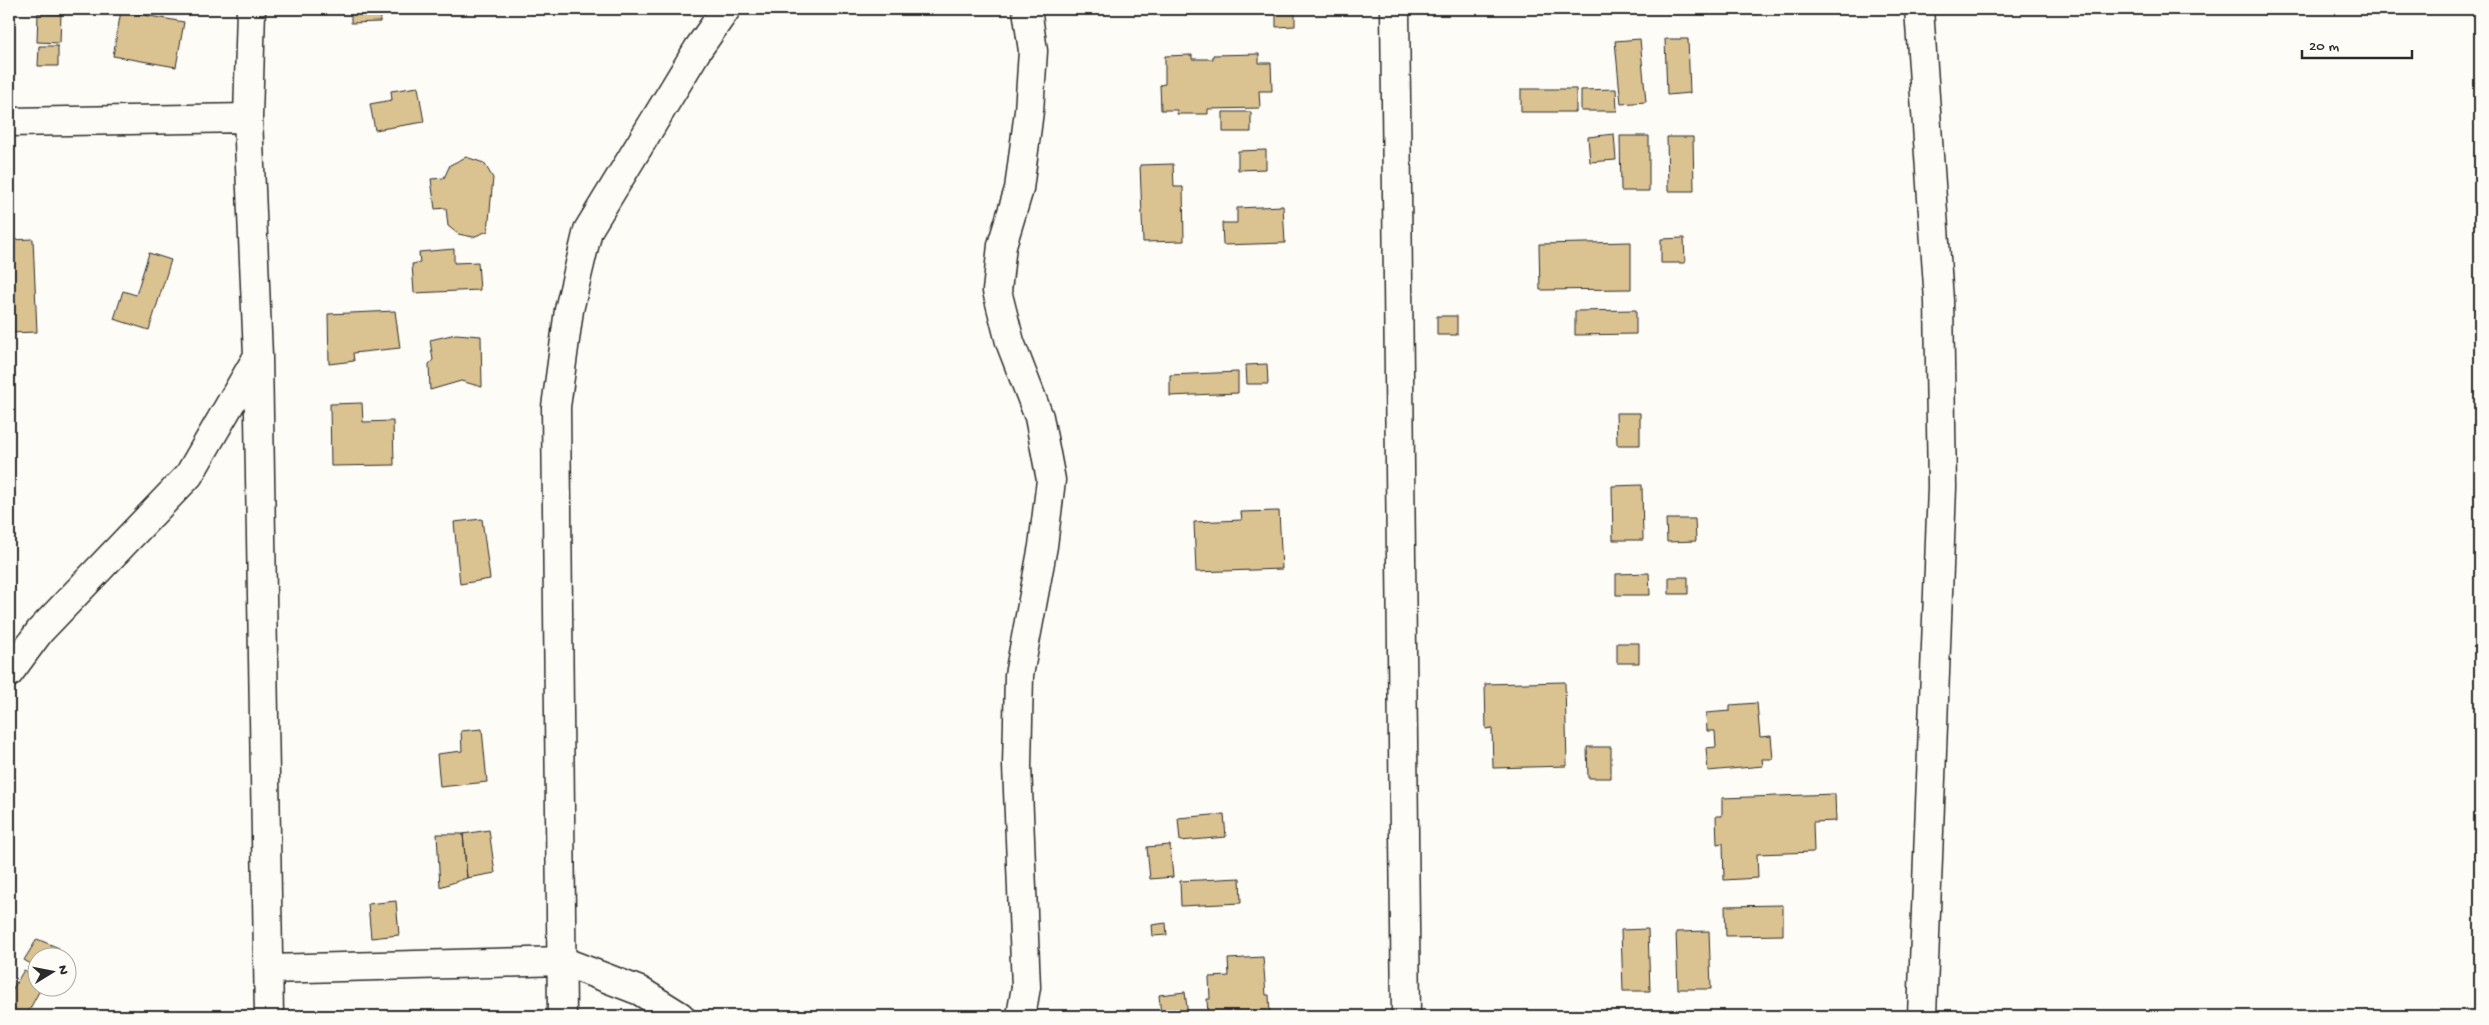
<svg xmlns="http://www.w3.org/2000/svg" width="2489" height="1025" font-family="'Gochi Hand',sans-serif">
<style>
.building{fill:#dbc291;stroke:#2b2b2b}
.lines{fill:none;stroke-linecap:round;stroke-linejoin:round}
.minor-casing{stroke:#2b2b2b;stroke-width:31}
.minor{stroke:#fdfcf7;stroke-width:28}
</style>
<rect width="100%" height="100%" fill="#fdfcf7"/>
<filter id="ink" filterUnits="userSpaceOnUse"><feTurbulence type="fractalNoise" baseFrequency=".02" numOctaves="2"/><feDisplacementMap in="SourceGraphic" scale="10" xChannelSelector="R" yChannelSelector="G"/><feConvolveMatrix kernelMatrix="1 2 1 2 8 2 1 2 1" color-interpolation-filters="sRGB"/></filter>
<g filter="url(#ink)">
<path class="building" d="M351,9H380V22L351,23Z
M1295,10V26L1276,27V11Z
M121,11L184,22L176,67L113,56Z
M38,13L61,14L60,43L37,42Z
M1640,39L1646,102L1621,104L1615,41Z
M1665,39H1688L1690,93L1667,95Z
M39,46H58V66H38Z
M1259,54V63H1271L1272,91H1259L1260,108L1208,109V114H1177V110H1161L1160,85L1165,84V56L1192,55V59H1213V55Z
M418,87L424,122L375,130L370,104L392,100L391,91Z
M1521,89H1576V112H1521Z
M1616,89L1617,111H1581V90Z
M1223,112H1251V132H1223Z
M1614,134L1616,160L1590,162L1588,137Z
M1620,136H1649V191H1621Z
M1667,137H1693L1694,191H1668Z
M1266,150V169L1238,170V151Z
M466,157L484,163L493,178L488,231L473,237L458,234L448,226L446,208L435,209L431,179L444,178L450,165Z
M1173,164L1174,187H1183L1184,241L1143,242L1140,165Z
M1283,206L1285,243L1223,245L1222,223H1237V208Z
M1684,238L1685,263H1661V239Z
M33,239L37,332L9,333V240Z
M1631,242V289L1540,290L1539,244Z
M454,249V263L478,262L480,290L414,293L412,264L420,263L419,252Z
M149,253L171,260L149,330L114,319L123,291L136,295Z
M1636,310V334L1575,335V311Z
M395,311L400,348L353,353L354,361L329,364L328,314Z
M1437,316H1457V335H1437Z
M456,334L481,336L482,387L461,381L430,390L429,364L433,360L430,340Z
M1267,364L1268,384H1247L1246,365Z
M1238,372V393L1170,396V375Z
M362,403L363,422L393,421L394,465L331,466L330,404Z
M1616,413H1640V445H1617Z
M1642,485L1643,540H1613L1612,486Z
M1279,511L1282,569L1196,572L1194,522L1242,520L1241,512Z
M482,519L490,579L460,584L454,522Z
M1666,519H1695L1696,541L1667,542Z
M1649,573L1650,595H1616V574Z
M1669,577H1688V594H1669Z
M1617,643H1639V663H1617Z
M1565,682L1567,766L1493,768L1492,728L1486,729L1485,684Z
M1757,703L1760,737L1771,736L1773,759H1762L1763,766L1708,771L1706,748L1716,747L1715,731H1707L1706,713L1730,711V705Z
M482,729L487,782L440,787L437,754L462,751L461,731Z
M1587,747H1611V778H1588Z
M1835,794L1836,821L1813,822L1814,852L1757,854L1758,878L1724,880L1723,843L1717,844L1716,816H1722V798Z
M1224,814L1226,837L1180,841L1178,818Z
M489,830L495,873L467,878L463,834Z
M437,834H463L467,878L440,887Z
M1170,845L1173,877L1150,879L1147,847Z
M1240,878L1241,903L1181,906L1180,881Z
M396,901L399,935L371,938L368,904Z
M1783,905V935L1726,936L1725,906Z
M1166,923L1167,935L1153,936L1152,925Z
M1648,929L1650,991H1623L1621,930Z
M1709,931L1711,989H1678L1676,932Z
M37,939L59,948L54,958H38V968L24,960Z
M1263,957L1266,995H1269L1270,1016H1208L1207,999H1210L1209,977L1229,976L1228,959Z
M24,970L38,978V988H41L26,1016H9V995Z
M1185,992L1188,1016H1161L1159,995Z"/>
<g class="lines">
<g class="minor-casing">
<path id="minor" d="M251,9L248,118L258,356L269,1016
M1395,9L1406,1016
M1919,9L1939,301L1942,487L1922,1016
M9,122L248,118
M9,673L40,631L189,475L258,356
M269,969L562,961L640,991L680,1016
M562,1016L556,407L569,310L588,230L698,49L726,9
M1021,1016L1026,987L1017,766L1019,675L1043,546L1051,480L1039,417L1010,342L997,291L1002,245L1019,189L1029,111L1033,51L1027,9"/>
</g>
<use href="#minor" class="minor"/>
</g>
</g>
<rect width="2489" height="1025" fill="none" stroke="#fdfcf7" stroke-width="30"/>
<rect x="15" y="15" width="2459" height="995" fill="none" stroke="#2b2b2b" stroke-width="2" filter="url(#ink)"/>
<g transform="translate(52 972) rotate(80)"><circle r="24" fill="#fdfcf7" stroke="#a9a8a5"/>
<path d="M0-4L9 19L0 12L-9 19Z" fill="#2b2b2b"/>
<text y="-8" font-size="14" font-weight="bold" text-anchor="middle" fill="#2b2b2b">N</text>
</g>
<path d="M2302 50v8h110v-8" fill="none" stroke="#2b2b2b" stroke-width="2.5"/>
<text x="2309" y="50" font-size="15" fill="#2b2b2b" stroke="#fdfcf7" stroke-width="4" paint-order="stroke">20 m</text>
</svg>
